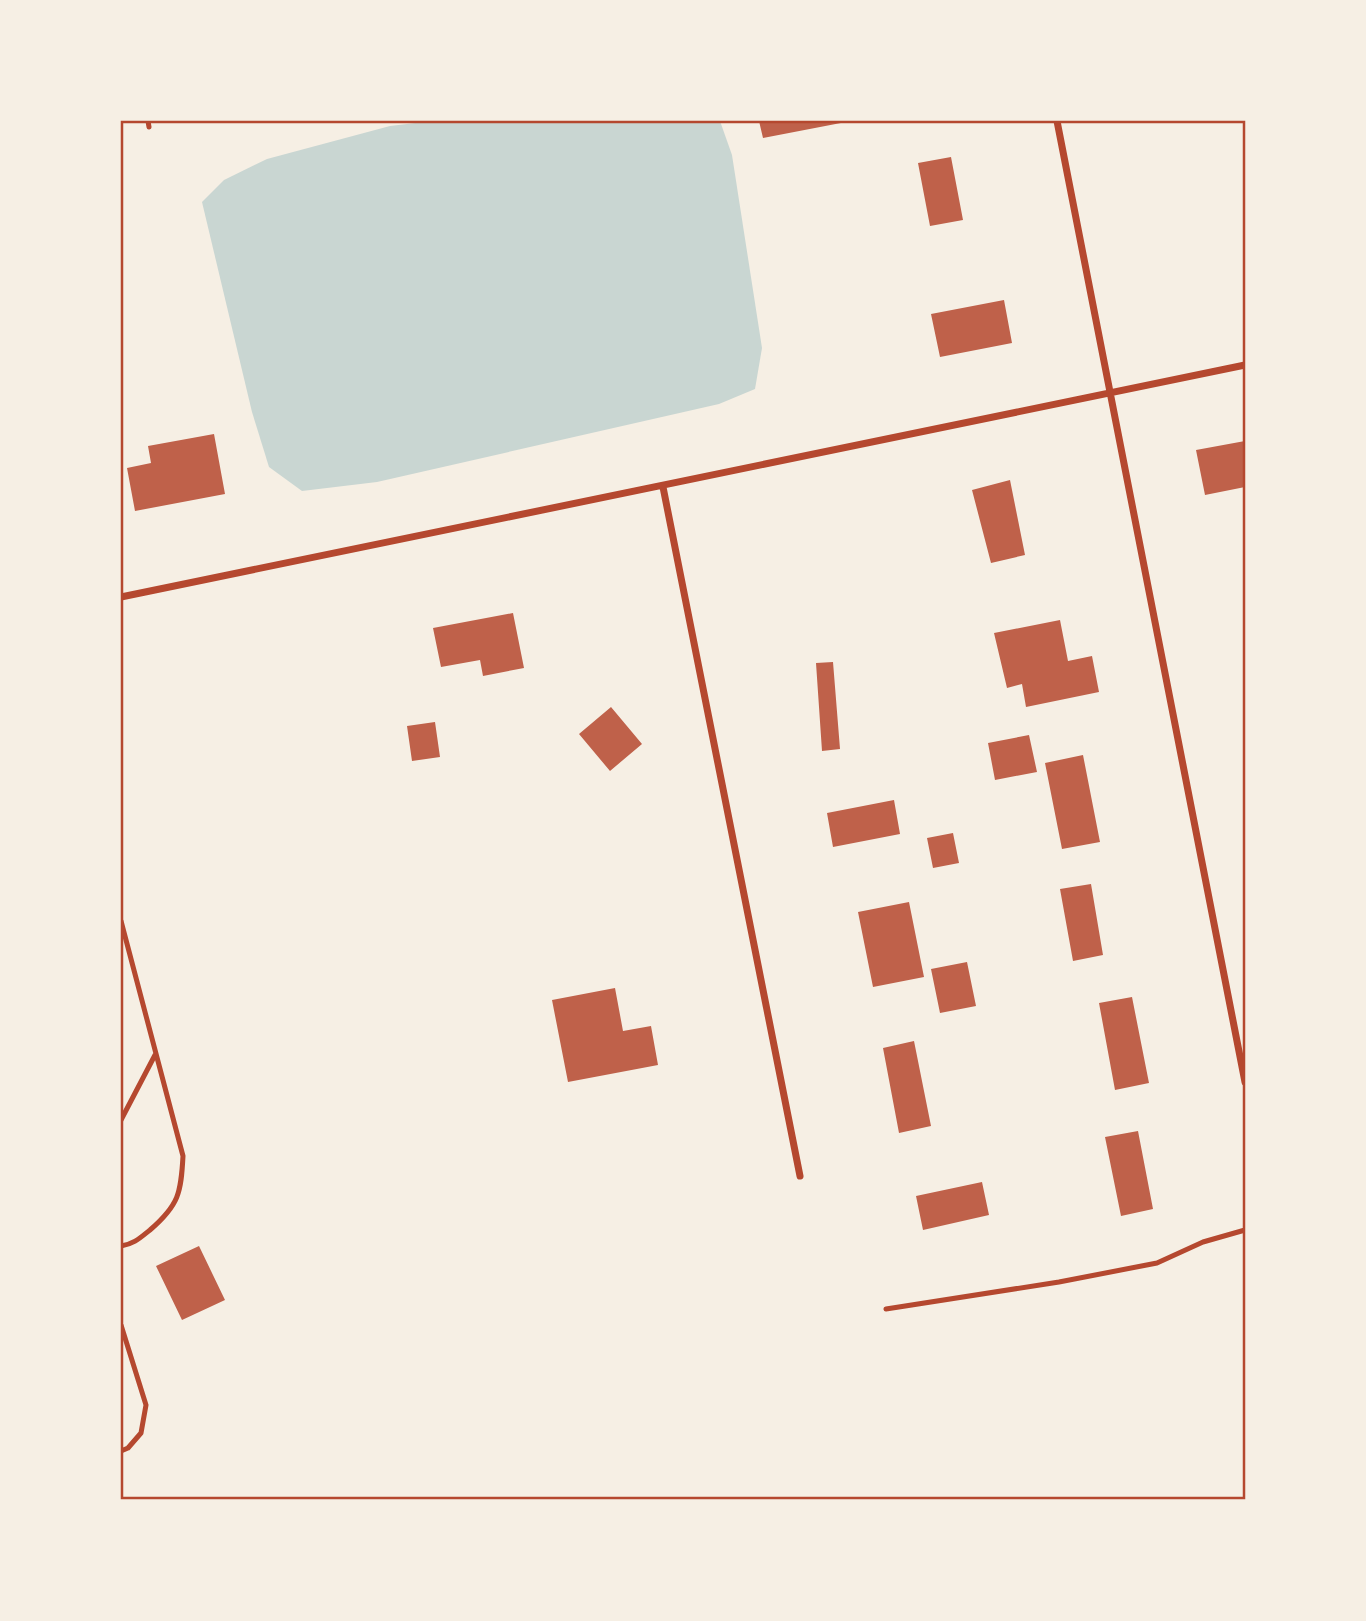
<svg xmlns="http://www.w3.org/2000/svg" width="1366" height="1621" font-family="'Varela Round',sans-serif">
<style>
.water{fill:#c9d6d2}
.building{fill:#bf614a}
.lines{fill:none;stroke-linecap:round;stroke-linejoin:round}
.service{stroke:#b5482f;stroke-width:5}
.minor{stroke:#b5482f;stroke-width:7}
.neatline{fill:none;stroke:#b5482f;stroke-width:2.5}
</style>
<rect width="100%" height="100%" fill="#f6efe4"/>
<path class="water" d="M432,121H720L732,155L762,348L755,389L719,404L377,482L302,491L269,467L252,412L202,202L224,180L267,159L390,126Z"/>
<path class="building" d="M759,121H846V122L763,138Z
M951,157L963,220L930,226L918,163Z
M1004,300L1012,343L940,357L931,314Z
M214,434L225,494L135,511L127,468L151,463L148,446Z
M1245,441V487L1205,495L1196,450Z
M1010,480L1025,555L991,563L972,490Z
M513,613L524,668L483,676L480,660L441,667L433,628Z
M1060,620L1068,661L1092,656L1099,692L1026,707L1022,684L1007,688L994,633Z
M833,662L840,749L822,751L816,663Z
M611,707L642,744L610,771L579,734Z
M435,722L440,757L412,761L407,726Z
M1029,735L1037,772L995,780L988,743Z
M1083,755L1100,842L1062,849L1045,763Z
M894,800L900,834L833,847L827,813Z
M953,833L959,863L933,868L927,838Z
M1091,884L1103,955L1073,961L1060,889Z
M909,902L924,977L873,987L858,912Z
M967,962L976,1006L940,1013L931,969Z
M615,988L623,1031L651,1026L658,1065L568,1082L552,1000Z
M1132,997L1149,1083L1115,1090L1099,1003Z
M914,1041L931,1126L899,1133L883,1048Z
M1138,1131L1153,1209L1121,1216L1105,1137Z
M982,1182L989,1215L923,1230L916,1196Z
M199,1246L225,1300L182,1320L156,1266Z"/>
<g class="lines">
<path class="service" d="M148,121L149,127
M121,921L183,1156C181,1193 179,1205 150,1230C140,1238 134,1244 121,1246
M121,1120L155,1055
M886,1309L1059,1282L1157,1263L1203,1242L1245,1230
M121,1325L146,1405L141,1433L128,1448L121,1451"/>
<path class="minor" d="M1057,121L1245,1082
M663,487L800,1176
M121,597L1245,365"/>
</g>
<rect width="1366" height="1621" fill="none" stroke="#f6efe4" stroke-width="245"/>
<rect x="122" y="122" width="1122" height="1376" class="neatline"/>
</svg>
